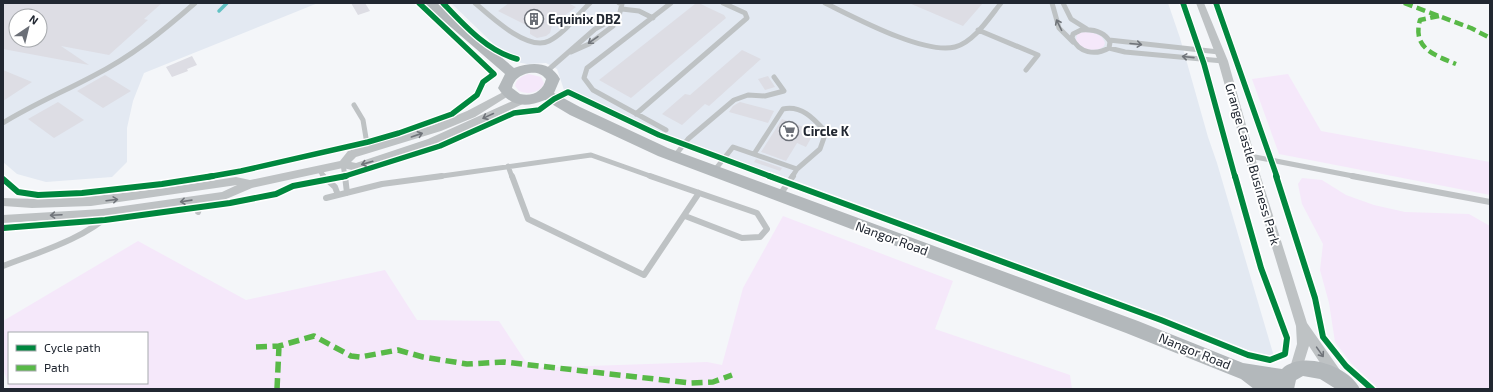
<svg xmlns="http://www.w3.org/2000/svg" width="1493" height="392" font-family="'Exo 2',sans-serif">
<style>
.built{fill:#e3e9f2;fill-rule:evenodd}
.green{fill:#f5e8fa;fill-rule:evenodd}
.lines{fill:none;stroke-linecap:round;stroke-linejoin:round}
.stream{stroke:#62c2c4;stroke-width:3.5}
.building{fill:#dddde4;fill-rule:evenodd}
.lane-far1{stroke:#bec2c4;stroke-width:5}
.lane{stroke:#bec2c4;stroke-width:6}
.street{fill:#bec2c4;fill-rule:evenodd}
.secondary{fill:#b3b8bb;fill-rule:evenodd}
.quiet-far1{stroke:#58b947;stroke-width:4.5;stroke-dasharray:9 4.5;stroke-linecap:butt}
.quiet{stroke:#58b947;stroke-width:5.5;stroke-dasharray:11 5.5;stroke-linecap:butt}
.cycleway-far1-casing{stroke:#fff;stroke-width:8}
.cycleway-casing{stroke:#fff;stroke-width:9}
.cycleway-far1{stroke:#00873e;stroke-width:5.5}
.cycleway{stroke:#00873e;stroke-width:6}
.oneway{stroke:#70747a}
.labels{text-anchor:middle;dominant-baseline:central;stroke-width:4;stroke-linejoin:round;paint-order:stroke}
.poi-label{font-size:13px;font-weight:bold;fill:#212731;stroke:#fff;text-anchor:start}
.street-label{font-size:13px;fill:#212731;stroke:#fff}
</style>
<rect width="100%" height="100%" fill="#f4f6f9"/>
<path class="built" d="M3,3H318L144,73L133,101L127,128V162L112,177L46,182L17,174L3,162ZM16,16H40V40H16Z
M451,3H1168L1180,38L1208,137L1217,163L1275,360L673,139L566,96L557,69L546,63L527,64L511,61Z"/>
<path class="green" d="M1084,32C1093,33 1102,33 1105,43L1104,46C1096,53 1080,50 1076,40L1077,34Z
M529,74L541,77L544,83C540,93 528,95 519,91L515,86C516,79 522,76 529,74Z
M1288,74L1321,131L1490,162V195L1279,154L1252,79Z
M1302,178L1322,180L1346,195L1374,205L1405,212L1469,214L1490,226V389H1379L1352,364L1335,342L1329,303L1320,270L1323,244L1302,204L1298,184Z
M783,216L953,281L935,329L1070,375L1072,389H10L3,368V321L138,241L246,300L385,270L417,320L499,321L530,368L707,362L722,365L743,288ZM9,333H147V383H9Z"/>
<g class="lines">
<path class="stream" d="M219,11L227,3"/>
</g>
<path class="building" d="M3,3H162L144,19L148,20L109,55L61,46L89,65L3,49ZM16,16H40V40H16Z
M351,3H365L370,11L358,15Z
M509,3H568L576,7L552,25L550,33L546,36L537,38L530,34V27L498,11Z
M909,3H983L963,26Z
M695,4H701L709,8L724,15L726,18L631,98L599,80Z
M742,50L761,59L709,106L705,104L682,125L662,114L685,94L690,95Z
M192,56L197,65L187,69L188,71L172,77L166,67Z
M3,70L32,82L3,101Z
M105,75L131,91L103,108L77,91Z
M768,76L775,87L765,90L758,79Z
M58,102L84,120L54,138L28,119Z
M740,102L774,111L768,123L729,112L733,106Z
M782,119L815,131L806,147L797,143L786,161L761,152Z
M756,159L782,168L780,171L754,162Z"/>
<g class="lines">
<path class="lane-far1" d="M475,3C490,16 528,52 549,41C565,33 577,15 590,3
M825,3C854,17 924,55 955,47C974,42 989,18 1001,3
M1052,3L1059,28L1073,42
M1063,3L1071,19L1087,29
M622,9L639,11L653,18
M978,30L1038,55L1026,70
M1081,30C1093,29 1104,31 1110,42L1109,48C1095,56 1079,53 1072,38L1073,34Z
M1109,40L1219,52
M1109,48L1125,52L1223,61
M571,52L589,44L613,26V21
M547,71L595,29L619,16L622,4L619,3
M354,105L363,120L368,150
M636,114L747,18L745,13L723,3
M3,123C32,105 63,92 93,76C131,57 163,31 195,3
M666,130L593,90L584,78L587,68L671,3
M754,154L783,109C802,105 814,119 826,132L820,149L797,169
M1250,156L1358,177
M674,157L688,139L734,100L748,95L765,96L784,91L774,77
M343,164L345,177
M508,166L512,177
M319,169L324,177
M714,171L733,147L797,169L792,177
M435,177L591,155L653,177"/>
<path class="lane" d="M323,176L335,187L338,195
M345,176L347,193
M512,176L528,219L644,275L699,193
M650,176L757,213L767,229L760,237L742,238L685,216
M1352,176L1490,202
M779,196L793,176
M326,198L382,184L442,176
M198,212L202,199
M3,266C42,251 82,240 113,212"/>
<path class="street" d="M1196,3H1204L1228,61L1258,168L1307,323L1342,373L1344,377L1342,381L1337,383L1332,381L1309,346L1300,375L1295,377L1290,375L1289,371L1297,344L1296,326L1248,168L1218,61Z
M507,90L510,91L512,93L510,95L475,117L441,131L356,157L351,162L356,163L428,139L519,98H527L528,100L527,102L436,145L356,171L343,168L252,188L224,200L102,217L3,223V215L102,209L222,192L237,185L91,206L32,208L3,206V198C82,202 158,189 236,177L250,180L340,161L348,151L433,125L467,111Z"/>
<path class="secondary" d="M423,3H437L514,68C532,62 550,61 560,79L554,93L580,107L668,148L1138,321L1243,363L1282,369C1302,350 1349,366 1360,389H1336L1320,379L1303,376L1296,380L1294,389H1254L1241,379L1126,333L658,156L570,115L545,100C525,108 510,107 498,88L505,74ZM529,73C536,72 541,73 546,79C543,91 533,97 520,94L512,88C514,79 520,75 529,73Z"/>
<path class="quiet-far1" d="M1404,3L1471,28L1490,38
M1439,16L1420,20C1412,48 1434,55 1456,64"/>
<path class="quiet" d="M256,347L279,346L314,336L351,356L360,357L398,350L423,357L467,364L504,362L690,383L713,382L732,375
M277,389L279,346"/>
<g class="cycleway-far1-casing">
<path id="cycleway-far1" d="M443,3C464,25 487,51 517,59
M1183,3L1204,64L1235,177
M1216,3L1277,177
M207,177L241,171L368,142L399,133L452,114L477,95L483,82L494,74L419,3
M342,177L440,146L514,113L539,110L554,99L568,92L659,135L772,177"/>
</g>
<g class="cycleway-casing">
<path id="cycleway" d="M769,176L1161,320L1248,355L1270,360L1285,354L1287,338L1261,268L1235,176
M1276,176L1315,298L1323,337L1346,366L1372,389
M3,179L18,192L38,195L82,193L162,184L213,176
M3,228L105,220L230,203L276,194L293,186L346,176"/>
</g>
<use href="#cycleway-far1" class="cycleway-far1"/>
<use href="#cycleway" class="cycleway"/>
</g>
<defs><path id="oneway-shaft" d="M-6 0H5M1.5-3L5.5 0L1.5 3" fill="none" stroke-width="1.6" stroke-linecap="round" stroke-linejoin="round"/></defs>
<g class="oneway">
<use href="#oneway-shaft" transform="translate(1059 25) rotate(-116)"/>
<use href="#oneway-shaft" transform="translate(593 40) rotate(145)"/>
<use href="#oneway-shaft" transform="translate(1136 44) rotate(5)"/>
<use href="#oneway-shaft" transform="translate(1188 57) rotate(-174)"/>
<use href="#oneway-shaft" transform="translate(488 116) rotate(155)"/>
<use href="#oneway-shaft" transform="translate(417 135) rotate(-19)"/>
<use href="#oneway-shaft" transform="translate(367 163) rotate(164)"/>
<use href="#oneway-shaft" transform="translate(112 200) rotate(-7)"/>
<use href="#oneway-shaft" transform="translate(186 201) rotate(172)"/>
<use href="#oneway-shaft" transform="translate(56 215) rotate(177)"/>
<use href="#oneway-shaft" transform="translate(1320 352) rotate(55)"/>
</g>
<defs>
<g id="building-ring" transform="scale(1)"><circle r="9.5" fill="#fff" stroke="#6b6f77" stroke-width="1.5"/><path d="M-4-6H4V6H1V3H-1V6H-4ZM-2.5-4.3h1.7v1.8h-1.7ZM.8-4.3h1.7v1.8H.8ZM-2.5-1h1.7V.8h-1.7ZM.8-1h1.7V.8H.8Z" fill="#6b6f77"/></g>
<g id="supermarket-ring" transform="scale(1)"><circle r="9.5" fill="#fff" stroke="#6b6f77" stroke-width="1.5"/><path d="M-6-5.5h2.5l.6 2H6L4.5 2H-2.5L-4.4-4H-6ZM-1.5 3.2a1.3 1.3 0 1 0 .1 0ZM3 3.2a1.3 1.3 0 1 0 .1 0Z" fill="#6b6f77"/></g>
</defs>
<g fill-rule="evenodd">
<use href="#building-ring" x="534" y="19"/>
<use href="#supermarket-ring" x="789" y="131"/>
</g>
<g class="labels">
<g class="poi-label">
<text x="548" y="19">Equinix DB2</text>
<text x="803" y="131">Circle K</text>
</g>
<g class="street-label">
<text transform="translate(1253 164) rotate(74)">Grange Castle Business Park</text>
<text transform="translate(892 238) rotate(20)">Nangor Road</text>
<text transform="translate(1195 351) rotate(22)">Nangor Road</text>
</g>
</g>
<rect width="1493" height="392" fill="none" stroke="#212731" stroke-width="8"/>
<rect x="8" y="332" width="140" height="52" fill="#ffffff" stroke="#a6a9ad"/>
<rect x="16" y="345" width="20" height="6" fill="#00873e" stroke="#a6a9ad"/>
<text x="44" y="352" font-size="12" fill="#212731">Cycle path</text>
<rect x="16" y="365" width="20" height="6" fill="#58b947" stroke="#a6a9ad"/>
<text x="44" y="372" font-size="12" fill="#212731">Path</text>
<g transform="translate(28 28) rotate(35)"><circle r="19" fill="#ffffff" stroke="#a6a9ad"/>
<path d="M0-3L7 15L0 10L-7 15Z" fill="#6b6f77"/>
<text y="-6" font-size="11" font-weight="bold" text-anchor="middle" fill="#212731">N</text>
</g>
</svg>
